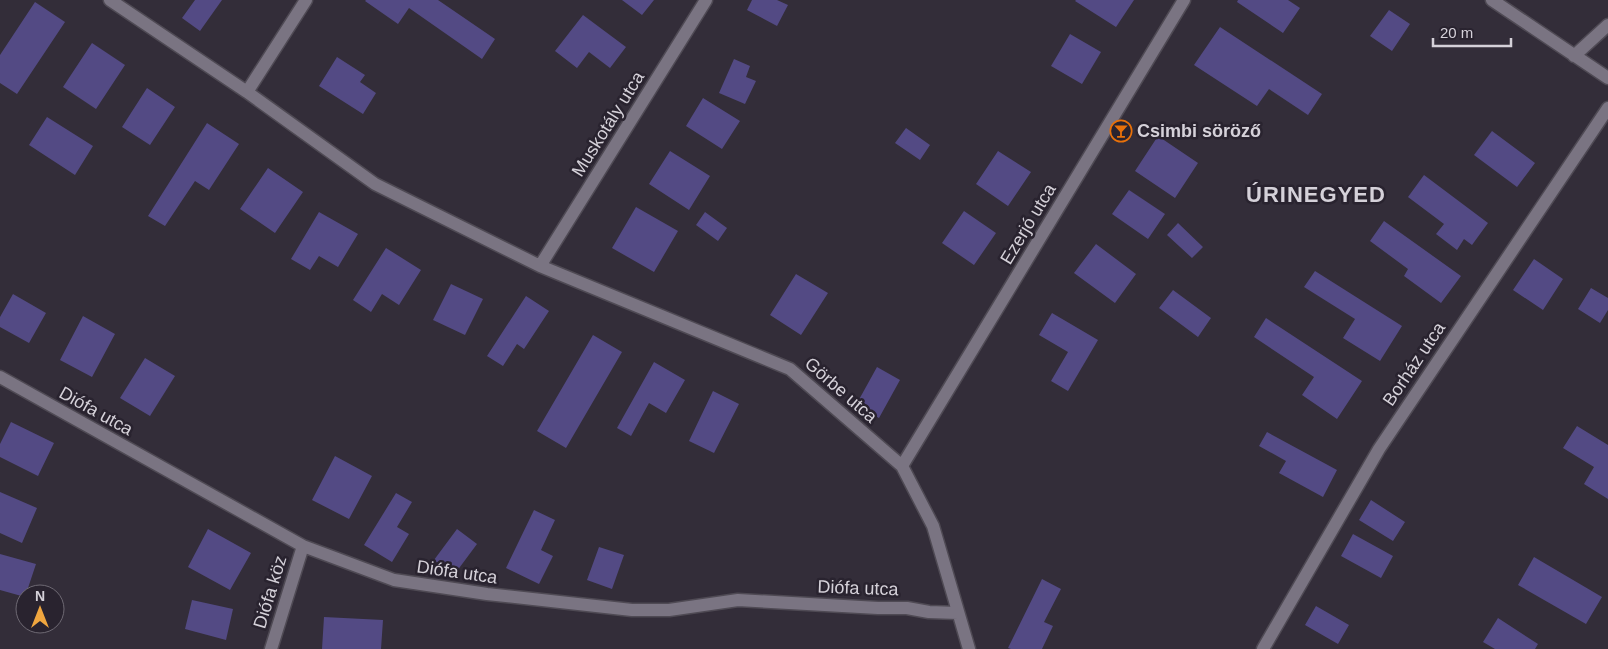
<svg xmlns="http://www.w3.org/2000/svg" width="1608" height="649" font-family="Helvetica,sans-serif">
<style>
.building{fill:#534a84}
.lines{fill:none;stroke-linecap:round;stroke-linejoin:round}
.street-casing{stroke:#4f4a54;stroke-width:15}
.street{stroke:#7a7482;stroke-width:12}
.labels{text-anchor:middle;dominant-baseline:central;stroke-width:5;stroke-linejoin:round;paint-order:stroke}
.street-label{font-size:18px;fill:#d5d1d9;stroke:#29232f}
.poi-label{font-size:18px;font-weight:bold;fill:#d5d1d9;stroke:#29232f;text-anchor:start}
.district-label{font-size:22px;font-weight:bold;letter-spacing:1px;fill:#d5d1d9;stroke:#29232f}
</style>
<rect width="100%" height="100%" fill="#332d39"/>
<path class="building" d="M195,0H222L200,31L182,18Z
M366,0H438L495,39L482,59L409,8L398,24L365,1Z
M622,0H654L642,15Z
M752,0H777L788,5L777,26L747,10Z
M1076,0H1134L1116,27L1075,1Z
M1238,0H1288L1300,8L1283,33L1237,2Z
M35,2L65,22L17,94L0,83V55Z
M1389,10L1410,24L1392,51L1370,36Z
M583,15L626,47L610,68L589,52L577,68L555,51Z
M1220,27L1322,94L1308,115L1269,89L1257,106L1194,65Z
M1070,34L1101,52L1082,84L1051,66Z
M92,43L125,65L96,109L63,87Z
M337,57L365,75L360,82L376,93L363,114L319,86Z
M734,59L750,66L746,77L756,81L745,104L719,93Z
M147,88L175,107L150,145L122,127Z
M703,98L740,121L722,149L686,126Z
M47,117L93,146L75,175L29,145Z
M207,123L239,144L209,190L195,181L165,226L148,216Z
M906,128L930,145L920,160L895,143Z
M1492,131L1535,163L1517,187L1474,155Z
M1158,136L1198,163L1175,198L1135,171Z
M670,151L710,176L689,210L649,184Z
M998,151L1031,172L1008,206L976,184Z
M268,168L303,192L275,233L240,209Z
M1424,175L1488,223L1472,245L1464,239L1457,250L1436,234L1444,224L1408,197Z
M1129,190L1165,214L1148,239L1112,214Z
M636,207L678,231L654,272L612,248Z
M964,211L996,233L974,265L942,243Z
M319,212L358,234L338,267L319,256L310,270L291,259Z
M705,212L727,228L718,241L696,225Z
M1384,221L1461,276L1441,303L1404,276L1408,269L1370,241Z
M1178,223L1203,247L1192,258L1167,235Z
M1096,244L1136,274L1115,303L1074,273Z
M386,248L421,270L399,305L382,294L371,312L353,300Z
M1534,259L1563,279L1543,310L1513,290Z
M1315,271L1402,326L1380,361L1343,338L1355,319L1304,287Z
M796,274L828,293L801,335L770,315Z
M451,284L483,299L465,335L433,320Z
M1591,288L1608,298V310L1600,323L1578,309Z
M1173,290L1211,318L1198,337L1159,308Z
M13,294L46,313L29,343L0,327V317Z
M526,296L549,311L524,349L517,344L503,366L487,356Z
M1052,313L1098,340L1068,391L1051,381L1068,352L1039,335Z
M83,316L115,334L92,377L60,360Z
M1266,318L1362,381L1337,419L1302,395L1314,377L1254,337Z
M593,335L622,352L566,448L537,431Z
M145,358L175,376L150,416L120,398Z
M654,362L685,380L666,413L649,403L631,436L617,428Z
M877,367L900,380L879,418L856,405Z
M713,391L739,404L714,453L689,441Z
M11,422L54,443L38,476L0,457V444Z
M1577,426L1608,445V499L1584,484L1594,467L1563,448Z
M1267,432L1337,470L1323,497L1279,473L1286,461L1259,446Z
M335,456L372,476L349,519L312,500Z
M0,492L37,508L22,543L0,533Z
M396,493L412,502L397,527L409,534L392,562L364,545Z
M1371,500L1405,522L1393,541L1359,520Z
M534,510L555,520L541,550L553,556L539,584L506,568Z
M208,529L251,553L230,590L188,567Z
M457,529L477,544L454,575L434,560Z
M1353,534L1393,556L1381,578L1341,556Z
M599,547L624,555L612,589L587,580Z
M0,554L36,564L25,597L0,590Z
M1534,557L1602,597L1586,624L1518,585Z
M1042,579L1061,589L1044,622L1053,626L1042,649H1011L1008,648Z
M192,600L233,609L226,640L185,629Z
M1316,606L1349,625L1338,644L1305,625Z
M324,617L383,620L381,649H322Z
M1498,618L1538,644L1535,649H1495L1483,642Z"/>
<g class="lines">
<g class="street-casing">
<path id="street" d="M110,0L247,92L375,184L540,266L790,369L902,466L933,526L969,649
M1492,0L1608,78
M1574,56L1608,25
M247,92L306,0
M540,266L706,0
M0,377L303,546L394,580L487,594L632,610H669L738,600L878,608H907L929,612L958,613
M902,466L1184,0
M271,649L303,546
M1263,649L1379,449L1608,108"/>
</g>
<use href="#street" class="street"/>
</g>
<defs>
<g id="bar-ring" transform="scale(1.125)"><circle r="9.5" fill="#29232f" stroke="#e8710a" stroke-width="1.5"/><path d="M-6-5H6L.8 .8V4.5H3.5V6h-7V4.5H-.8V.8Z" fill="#e8710a"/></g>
</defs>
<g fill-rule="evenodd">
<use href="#bar-ring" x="1121" y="131"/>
</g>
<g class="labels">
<g class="street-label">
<text transform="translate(608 124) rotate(-58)">Muskotály utca</text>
<text transform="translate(1028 224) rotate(-59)">Ezerjó utca</text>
<text transform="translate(1414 364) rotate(-56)">Borház utca</text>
<text transform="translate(841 390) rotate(41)">Görbe utca</text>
<text transform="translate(96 411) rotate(29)">Diófa utca</text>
<text transform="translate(457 572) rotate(8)">Diófa utca</text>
<text transform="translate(858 588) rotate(2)">Diófa utca</text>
<text transform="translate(270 592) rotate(-73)">Diófa köz</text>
</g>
<g class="poi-label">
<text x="1137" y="131">Csimbi söröző</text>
</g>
<g class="district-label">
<text x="1316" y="194">ÚRINEGYED</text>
</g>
</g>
<g transform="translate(40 609)"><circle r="24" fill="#29232f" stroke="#6e6973"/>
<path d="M0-4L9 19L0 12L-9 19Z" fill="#f0a63f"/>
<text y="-8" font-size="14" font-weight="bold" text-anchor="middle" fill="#d5d1d9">N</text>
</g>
<path d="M1433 38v8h78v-8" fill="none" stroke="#d5d1d9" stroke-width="2.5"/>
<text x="1440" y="38" font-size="15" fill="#d5d1d9" stroke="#29232f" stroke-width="4" paint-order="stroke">20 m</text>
</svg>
